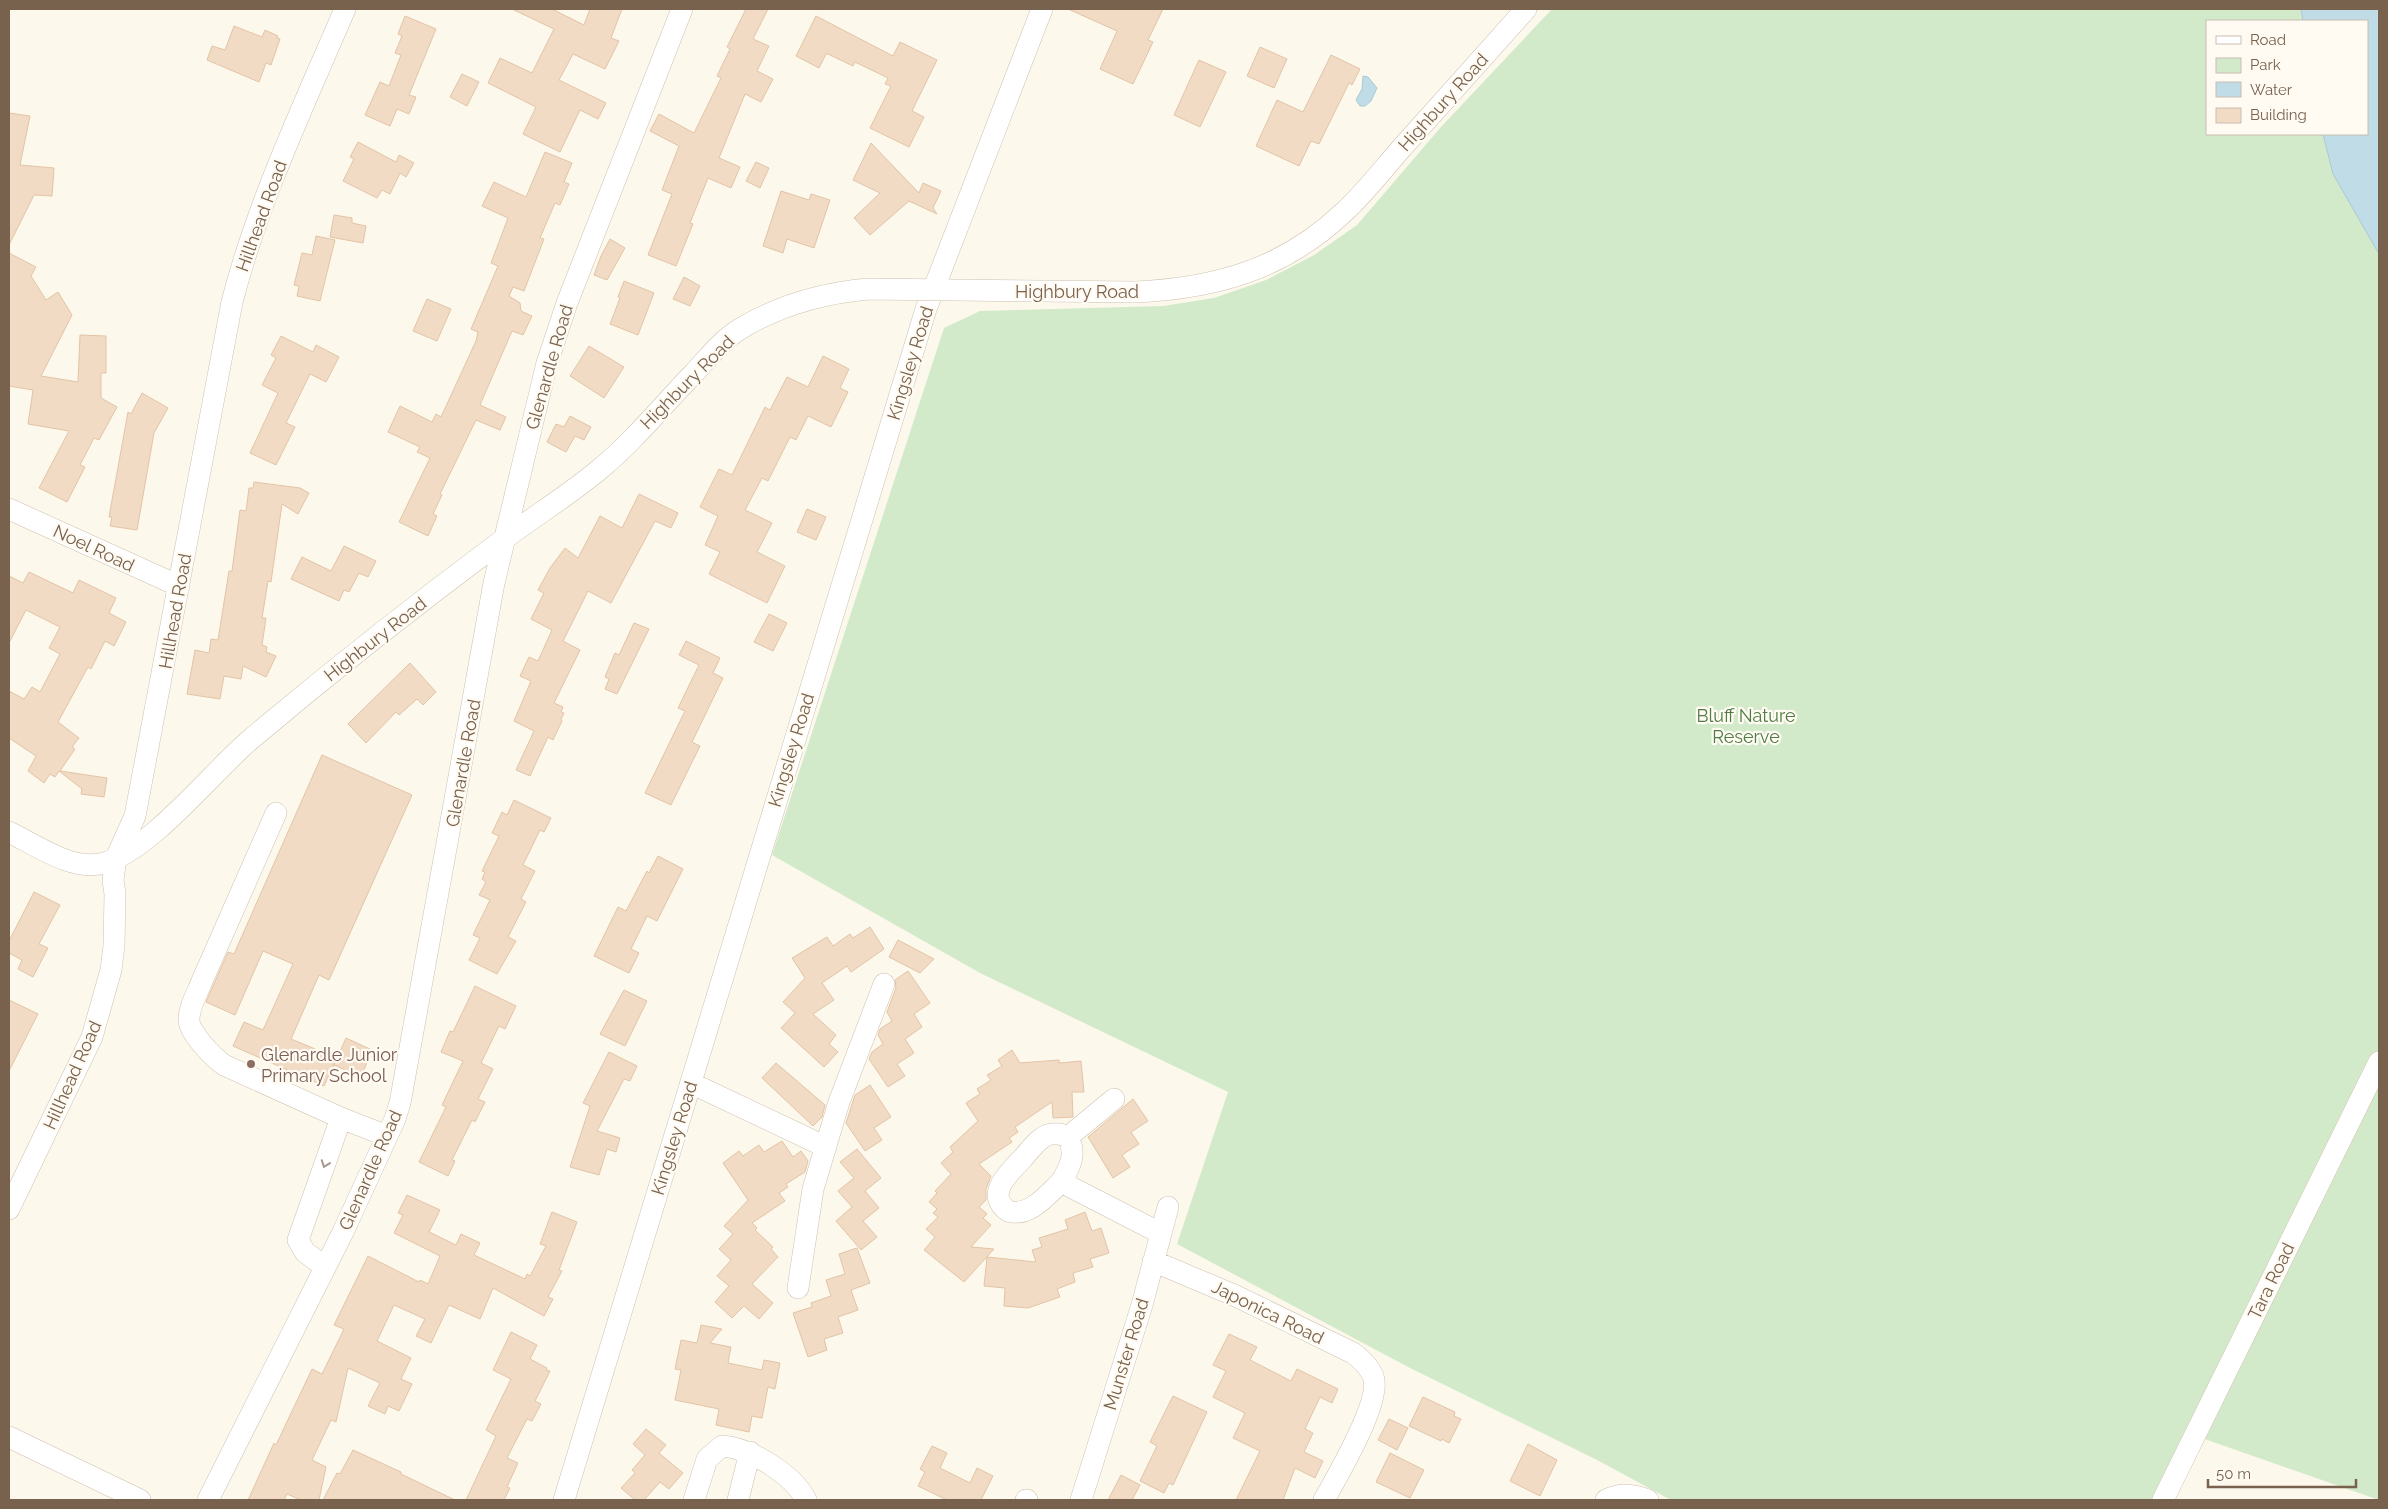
<svg xmlns="http://www.w3.org/2000/svg" width="2388" height="1509" font-family="Raleway,sans-serif">
<style>
.green{fill:#d3eaca;fill-rule:evenodd}
.water{fill:#c0dce6;stroke:#a7cad8}
.building{fill:#f1dbc4;stroke:#e3c4a5}
.lines{fill:none;stroke-linecap:round;stroke-linejoin:round}
.minor-casing{stroke:#cfc1b1;stroke-width:22}
.minor{stroke:#fff;stroke-width:21}
.oneway{stroke:#a7998c}
.education-dot{fill:#8d6e63;stroke:#fffbf3;stroke-width:2}
.labels{text-anchor:middle;dominant-baseline:central;stroke-width:4.5;stroke-linejoin:round;paint-order:stroke}
.street-label{font-size:18px;fill:#78624e;stroke:#fffbf3}
.park-label{font-size:18px;fill:#507d46;stroke:#fffbf3}
.education-label{font-size:18px;fill:#785e54;stroke:#fffbf3;text-anchor:start}
</style>
<rect width="100%" height="100%" fill="#fcf8ec"/>
<path class="green" d="M1552,9H2379V1500L2196,1436L2164,1500H1671L1599,1461L1410,1368L1177,1244L1228,1092L980,973L772,855L944,328L980,311L1163,306L1214,298L1266,280L1314,255L1357,225L1441,127ZM2207,21H2367V134H2207Z"/>
<path class="water" d="M2301,9H2379V254L2333,174L2323,134H2367V21H2303Z
M1363,76L1368,77L1377,88L1371,101L1365,106H1360L1356,100L1362,89Z"/>
<path class="building" d="M512,9H552L584,25L590,9H622L611,38L619,41L605,69L573,54L559,80L606,103L598,119L580,110L560,152L523,134L536,107L488,83L500,58L532,73L554,29Z
M746,9H768L753,39L769,46L757,71L773,79L761,102L745,94L719,158L740,167L731,188L708,178L690,223L693,224L676,266L648,255L672,194L662,190L679,146L650,131L659,114L694,133L721,78L717,76L730,49L727,47Z
M1068,9H1163L1148,40L1153,42L1133,84L1100,69L1117,31Z
M405,16L436,29L409,95L416,97L409,114L397,109L390,126L365,115L380,82L389,86L401,55L395,53L402,36L398,34Z
M816,16L893,56L900,42L937,60L912,111L924,117L909,147L870,128L891,86L885,84L888,78L855,62L853,66L828,54H826L819,68L796,56Z
M234,26L262,37L265,30L278,36L277,38L280,39L271,65L266,63L259,82L207,60L212,46L225,50Z
M1260,47L1287,59L1274,88L1247,76Z
M1331,55L1360,69L1352,85L1349,83L1319,144L1311,141L1299,166L1256,146L1277,100L1303,112Z
M1199,60L1226,72L1200,127L1174,115Z
M462,74L479,82L467,106L450,97Z
M9,113L30,116L20,165L54,168L52,196L34,195L9,245Z
M358,142L396,162L399,155L414,163L406,177L400,173L390,194L382,190L377,198L343,181L354,159L350,157Z
M871,143L919,193L923,183L941,191L933,208L937,214L909,201L870,235L854,218L880,193L853,180Z
M545,152L572,163L564,182L569,184L560,205L555,203L540,238L544,239L524,291L513,287L509,296L520,303L521,311L532,316L523,335L512,331L480,405L506,417L500,430L476,420L440,494L442,495L433,514L437,516L428,536L399,522L430,458L417,452L420,447L388,432L400,406L432,422L436,414L441,417L476,341L478,332L471,329L498,266L491,263L508,218L482,206L494,182L526,197Z
M756,162L769,168L760,188L746,181Z
M781,191L809,200L811,194L830,200L814,248L787,239L783,253L763,246Z
M334,215L352,218V223L366,226L363,243L330,237Z
M316,236L335,240L320,301L297,296L299,286L294,285L302,253L312,255Z
M610,239L625,248L607,280L594,275L601,256Z
M9,253L36,267L31,276L46,300L58,292L72,315L41,376L78,382L80,335L106,336V373H101V398L117,407L99,440L94,438L80,465L85,467L67,502L39,488L69,431L28,424L33,390L9,386Z
M684,277L700,286L690,306L673,299Z
M624,281L654,293L638,335L610,324L620,298L618,297Z
M427,299L451,309L437,341L413,331Z
M281,336L313,352L316,345L339,357L326,382L310,374L286,423L295,427L276,465L250,453L278,393L262,385L276,358L271,355Z
M589,346L624,367L604,398L570,376Z
M823,356L849,369L840,388L848,392L831,427L808,416L796,440L790,437L768,481L762,478L745,510L772,523L757,552L785,566L767,603L709,574L720,552L705,545L718,516L700,507L719,469L732,475L765,407L770,410L787,377L808,387Z
M142,393L168,408L154,433L137,530L110,526L112,517H109L128,412L131,414Z
M570,416L591,427L584,440L575,436L566,452L547,442L556,424L564,427Z
M254,482L300,488L309,493L298,514L282,504L271,582L268,581L262,618H266L262,645L267,647L266,652L276,656L266,677L243,666L241,679L224,676L220,699L187,694L195,650L209,653L211,639L218,640L229,571H232L240,510L246,511L249,488H253Z
M639,494L678,513L671,528L655,521L611,603L588,591L563,641L580,650L554,703L563,707L561,712L564,713L561,719L562,721L553,740L548,737L530,776L516,770L534,731L514,721L531,681L520,676L529,657L538,661L552,630L531,619L544,593L538,590L550,568L565,548L578,558L600,516L622,528Z
M807,509L826,517L816,540L797,532Z
M344,546L376,561L368,577L359,573L349,592L344,590L339,601L291,579L302,557L331,571Z
M29,572L73,593L79,580L116,598L109,613L126,622L114,646L105,641L91,669L88,667L58,722L79,738L72,747L75,749L60,771L107,778L104,797L81,794L82,789L59,771L55,777L50,774L44,783L28,771L36,756L9,738V691L24,699L32,687L40,692L60,654L49,648L60,627L26,610L9,643V576L23,583Z
M769,614L787,623L773,651L754,642Z
M634,623L649,629L617,694L605,689L609,679L605,677L615,653L619,655Z
M686,641L720,658L713,673L723,678L692,742L700,746L671,805L645,793L685,711L678,708L699,665L679,655Z
M410,663L436,692L423,705L417,699L399,715L396,712L366,743L348,724Z
M322,755L412,795L329,980L319,975L291,1039L337,1058L324,1086L233,1046L244,1022L263,1030L293,964L263,951L235,1015L206,1002L228,952L234,954Z
M514,800L551,818L544,832L540,830L523,865L535,871L521,899L526,902L508,937L516,941L497,974L469,960L480,938L473,935L490,900L479,895L486,882L482,879L485,872L482,871L499,836L492,833L502,812L507,815Z
M658,856L683,869L657,921L647,916L631,949L639,953L629,973L594,956L618,907L626,911L647,871L649,873Z
M34,892L60,905L39,944L48,948L33,977L18,969L22,960L9,953V941Z
M870,927L884,949L851,972L847,966L822,983L834,1000L813,1014L836,1035L829,1044L838,1052L824,1067L781,1028L795,1013L783,1002L805,978L792,958L827,937L833,946L850,934L853,938Z
M898,940L934,959L920,973L889,957Z
M908,971L930,1003L914,1014L922,1027L905,1039L914,1053L897,1064L905,1076L888,1087L869,1059L872,1052L883,1044L878,1035L880,1029L892,1021L887,1012L896,988L895,980Z
M475,986L516,1006L505,1029L499,1026L481,1063L493,1069L478,1099L485,1102L475,1122L472,1120L452,1160L455,1161L448,1176L419,1162L446,1107L442,1105L463,1061L441,1052L450,1031L453,1032Z
M624,990L647,1001L625,1046L600,1034Z
M9,1000L38,1014L9,1071Z
M346,1038L372,1050L361,1077L334,1065Z
M1012,1050L1020,1063L1059,1060V1063L1081,1061L1084,1092H1072L1073,1117L1053,1118L1052,1102L1015,1127L1018,1132L1009,1138L1012,1142L979,1164L991,1176L986,1189V1200L979,1207L987,1214L983,1218L991,1225L971,1247L994,1249L964,1282L924,1250L935,1237L926,1229L938,1217L933,1213L937,1209L929,1202L937,1193L935,1191L951,1174L941,1163L953,1152L950,1147L978,1121L966,1103L980,1094L977,1089L991,1080L987,1075L1002,1066L998,1060Z
M609,1052L637,1066L630,1081L624,1079L597,1131L620,1138L616,1152L607,1149L599,1175L570,1167L590,1106L583,1103Z
M776,1063L825,1105L822,1117L813,1126L762,1078Z
M870,1085L891,1117L874,1128L882,1140L865,1151L846,1123L855,1095Z
M1133,1099L1148,1121L1131,1132L1139,1144L1122,1155L1130,1167L1113,1178L1088,1137Z
M782,1141L793,1157L801,1151L808,1161L805,1172L786,1184L788,1187L779,1193L785,1201L752,1223L757,1228L755,1230L773,1247L771,1249L778,1257L752,1284L773,1303L759,1319L744,1306L732,1318L715,1302L729,1286L717,1276L731,1260L719,1249L733,1234L724,1226L748,1200L723,1163L739,1151L743,1156L759,1145L764,1152Z
M857,1149L881,1178L865,1191L879,1208L863,1221L877,1237L861,1250L836,1221L852,1207L838,1191L854,1178L840,1162Z
M407,1195L440,1210L429,1232L456,1245L461,1234L480,1243L474,1255L525,1279L527,1274L530,1276L546,1246L540,1244L552,1212L577,1222L559,1270L562,1271L548,1297L553,1299L544,1316L493,1288L480,1319L449,1305L431,1343L416,1336L425,1319L394,1305L377,1341L411,1358L401,1379L412,1384L399,1411L388,1406L385,1414L368,1406L380,1383L348,1368L336,1422L331,1420L312,1460L326,1467L319,1500H301L287,1494L284,1500H248L274,1443L276,1445L312,1369L322,1374L344,1329L334,1325L368,1256L419,1282L420,1280L428,1284L440,1256L394,1233L403,1215L398,1213Z
M1085,1212L1092,1231L1101,1228L1109,1253L1090,1259L1093,1267L1073,1273L1075,1282L1057,1289L1060,1297L1028,1308L1004,1306L1005,1288L984,1286L987,1257L1036,1262L1032,1250L1042,1247L1039,1238L1068,1229L1065,1220Z
M857,1248L870,1283L851,1290L858,1310L838,1317L843,1333L824,1339L827,1350L808,1357L793,1313L812,1307L811,1303L831,1296L826,1280L845,1274L839,1254Z
M701,1325L722,1329L710,1343L731,1347L728,1363L762,1370L764,1360L780,1363L775,1389L768,1387L762,1418L752,1416L749,1432L716,1425L719,1409L675,1400L681,1370L675,1369L681,1340L697,1343Z
M511,1332L537,1345L530,1359L547,1368L546,1370L550,1371L535,1401L541,1404L532,1421L527,1419L507,1458L518,1463L507,1487L510,1488L504,1500H466L496,1436L486,1430L511,1379L493,1370Z
M1229,1334L1257,1347L1250,1360L1291,1381L1297,1369L1338,1389L1332,1403L1320,1397L1305,1429L1313,1433L1304,1452L1323,1461L1315,1478L1295,1468L1283,1500H1236L1260,1451L1233,1438L1245,1413L1213,1397L1226,1371L1213,1365Z
M1173,1396L1207,1412L1173,1485L1169,1483L1164,1493L1140,1481L1157,1446L1150,1442Z
M1423,1397L1455,1412L1454,1416L1461,1419L1449,1443L1442,1439L1441,1441L1409,1426Z
M1389,1419L1408,1428L1397,1450L1378,1440Z
M646,1429L666,1445L659,1453L683,1473L669,1489L660,1482L644,1500H635L621,1488L635,1473L632,1470L645,1455L633,1444Z
M1528,1444L1557,1460L1540,1496L1510,1481Z
M932,1446L947,1453L940,1468L970,1483L977,1468L993,1476L981,1500H947L918,1486L925,1472L920,1469Z
M353,1450L401,1472V1474L455,1500H323L337,1473L340,1474Z
M1390,1453L1424,1470L1410,1498L1376,1482Z
M1121,1475L1140,1485L1132,1500H1108Z"/>
<g class="lines">
<g class="minor-casing">
<path id="minor" d="M9,509L179,586
M276,813L202,981C198,992 189,1006 189,1019C188,1032 214,1058 224,1065L341,1118L387,1136
M9,832C36,845 73,872 104,863C152,849 211,773 251,739C333,670 418,603 504,539C536,515 569,495 600,469C634,441 663,405 694,373C708,358 722,340 740,329C778,306 824,293 868,289L1136,292C1217,288 1284,269 1344,212C1367,191 1386,165 1407,142C1447,97 1487,53 1526,9
M691,1083L826,1147
M1114,1099L1068,1137C1077,1154 1070,1167 1061,1182L1160,1233
M1061,1182C1047,1195 1029,1218 1008,1211C984,1194 1010,1172 1023,1158C1029,1151 1035,1143 1042,1138C1050,1132 1060,1133 1068,1137
M9,1209L92,1037L111,970L114,945L115,894L113,880L116,858L135,816L232,302C258,201 304,105 345,9
M1153,1261L1236,1296L1353,1353C1361,1359 1369,1366 1373,1376C1383,1400 1337,1476 1324,1500
M325,1267L305,1252L298,1240L341,1118
M798,1288L813,1189L839,1102L884,984
M9,1437L140,1500
M208,1500L343,1232L395,1119L400,1103L494,583L547,363L567,303L682,9
M564,1500L926,309L1042,9
M694,1500L707,1459L722,1446C750,1448 793,1474 806,1500
M738,1500L750,1452
M1026,1500H1027
M1081,1500L1142,1305L1168,1207
M1606,1500C1621,1493 1633,1494 1648,1500
M2163,1500L2379,1062"/>
</g>
<use href="#minor" class="minor"/>
</g>
<defs><path id="oneway-chevron" d="M-2-3.5L2.5 0L-2 3.5" fill="none" stroke-width="1.6" stroke-linecap="round" stroke-linejoin="round" transform="scale(1.25)"/></defs>
<use class="oneway" href="#oneway-chevron" transform="translate(325 1164) rotate(110)"/>
<circle class="education-dot" cx="251" cy="1064" r="5"/>
<g class="labels">
<g class="street-label">
<text transform="translate(1443 102) rotate(-48)">Highbury Road</text>
<text transform="translate(261 216) rotate(-70)">Hillhead Road</text>
<text x="1077" y="291">Highbury Road</text>
<text transform="translate(910 363) rotate(-73)">Kingsley Road</text>
<text transform="translate(549 367) rotate(-74)">Glenardle Road</text>
<text transform="translate(687 382) rotate(-45)">Highbury Road</text>
<text transform="translate(94 548) rotate(25)">Noel Road</text>
<text transform="translate(175 611) rotate(-80)">Hillhead Road</text>
<text transform="translate(375 639) rotate(-38)">Highbury Road</text>
<text transform="translate(791 750) rotate(-73)">Kingsley Road</text>
<text transform="translate(463 763) rotate(-80)">Glenardle Road</text>
<text transform="translate(72 1075) rotate(-66)">Hillhead Road</text>
<text transform="translate(674 1138) rotate(-73)">Kingsley Road</text>
<text transform="translate(370 1170) rotate(-66)">Glenardle Road</text>
<text transform="translate(2271 1281) rotate(-64)">Tara Road</text>
<text transform="translate(1268 1312) rotate(26)">Japonica Road</text>
<text transform="translate(1126 1354) rotate(-73)">Munster Road</text>
</g>
<g class="park-label">
<text x="1746" y="715">Bluff Nature<tspan x="1746" dy="21">Reserve</tspan></text>
</g>
<g class="education-label">
<text x="261" y="1054">Glenardle Junior<tspan x="261" dy="21">Primary School</tspan></text>
</g>
</g>
<rect width="2388" height="1509" fill="none" stroke="#78624e" stroke-width="20"/>
<rect x="2206" y="20" width="162" height="115" fill="#fffbf3" stroke="#c9beb1"/>
<rect x="2216" y="36" width="25" height="8" fill="#ffffff" stroke="#c9beb1"/>
<text x="2250" y="45" font-size="15" fill="#78624e">Road</text>
<rect x="2216" y="58" width="25" height="15" fill="#d3eaca" stroke="#c9beb1"/>
<text x="2250" y="70" font-size="15" fill="#78624e">Park</text>
<rect x="2216" y="82" width="25" height="15" fill="#c0dce6" stroke="#c9beb1"/>
<text x="2250" y="95" font-size="15" fill="#78624e">Water</text>
<rect x="2216" y="108" width="25" height="15" fill="#f1dbc4" stroke="#c9beb1"/>
<text x="2250" y="120" font-size="15" fill="#78624e">Building</text>
<path d="M2208 1479v8h148v-8" fill="none" stroke="#78624e" stroke-width="2.5"/>
<text x="2216" y="1479" font-size="15" fill="#78624e" stroke="#fffbf3" stroke-width="4" paint-order="stroke">50 m</text>
</svg>
